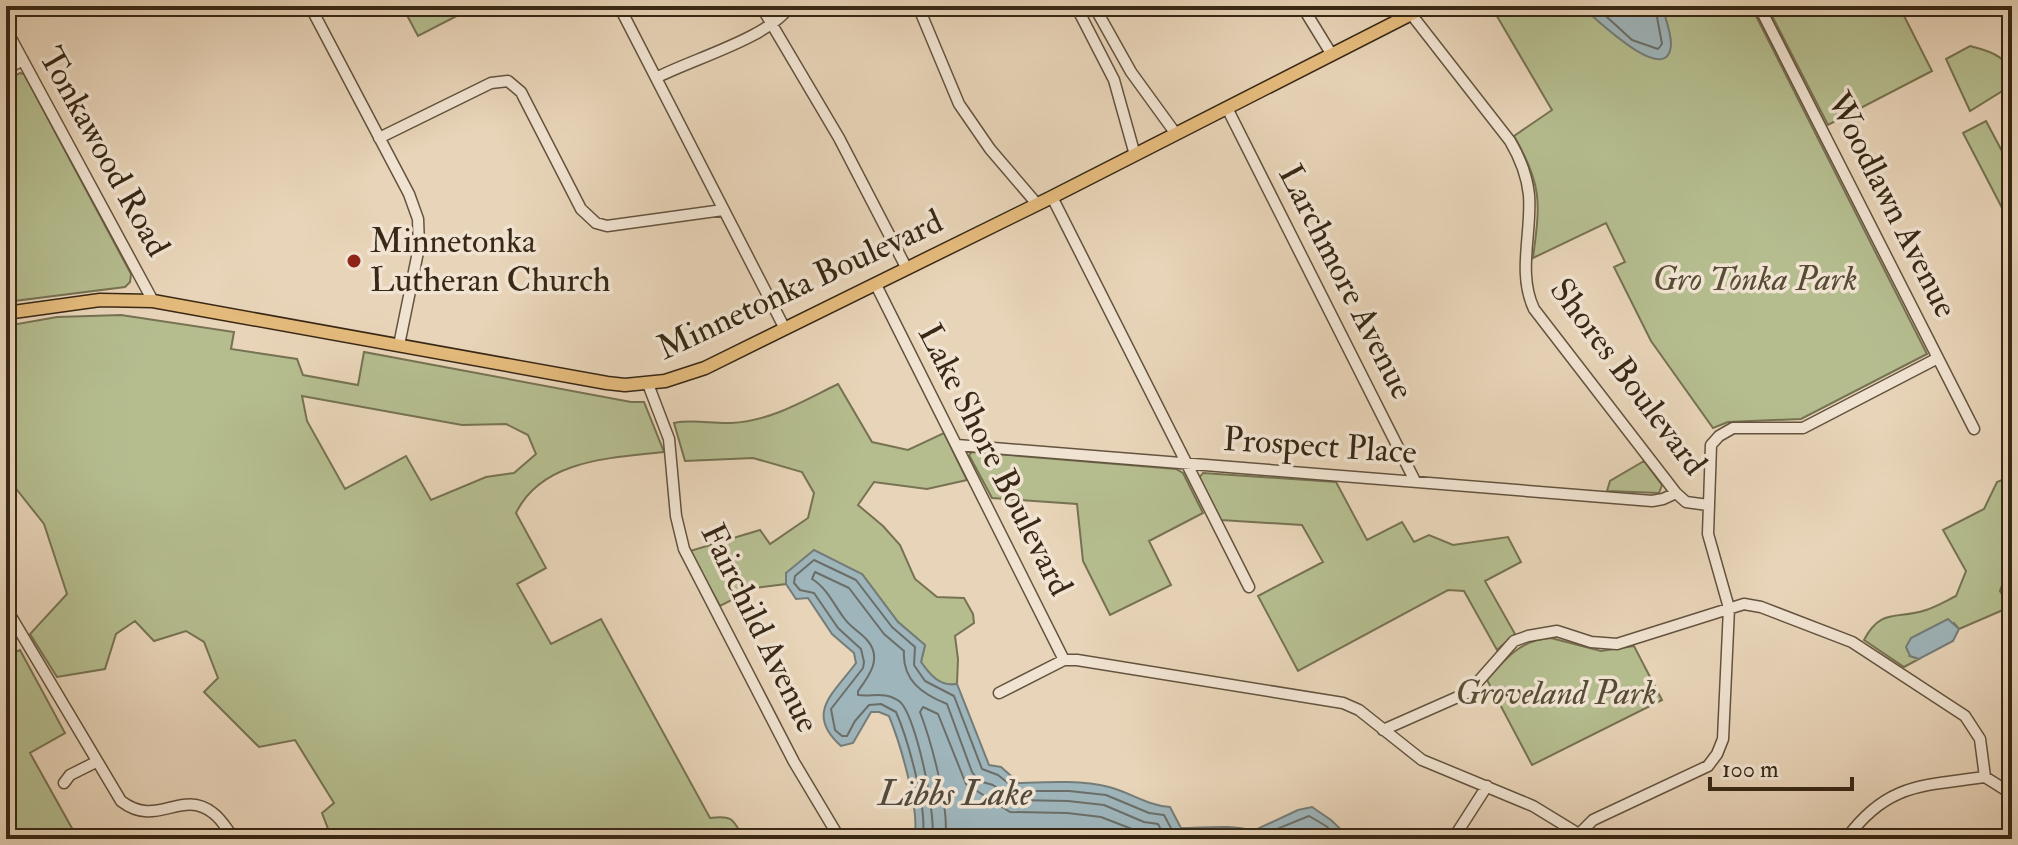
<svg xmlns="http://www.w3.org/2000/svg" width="2018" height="845" font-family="'IM FELL Double Pica',serif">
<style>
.green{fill:#b5bd8f;stroke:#767252;stroke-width:2;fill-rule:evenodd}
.water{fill:#9eb5bb;stroke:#757d79;stroke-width:2}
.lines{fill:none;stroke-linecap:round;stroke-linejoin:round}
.shore{stroke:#6b6e68;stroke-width:2}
.minor-casing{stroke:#64533e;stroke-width:13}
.major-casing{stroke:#382815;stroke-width:15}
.minor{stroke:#f0e3d1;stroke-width:10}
.major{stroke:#e4ba7c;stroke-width:12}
.poi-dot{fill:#8f2418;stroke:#f0e3d1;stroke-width:3}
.labels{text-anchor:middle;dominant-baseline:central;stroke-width:7;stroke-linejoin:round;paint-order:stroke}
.street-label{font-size:34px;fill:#382815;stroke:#f0e3d1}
.poi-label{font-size:34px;fill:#382815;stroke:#f0e3d1;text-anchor:start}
.park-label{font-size:34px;font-style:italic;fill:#574d34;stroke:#f0e3d1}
.water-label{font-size:36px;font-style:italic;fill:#524b3e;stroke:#f0e3d1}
</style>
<rect width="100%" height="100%" fill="#e8d4b8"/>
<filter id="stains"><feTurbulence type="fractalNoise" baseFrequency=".0025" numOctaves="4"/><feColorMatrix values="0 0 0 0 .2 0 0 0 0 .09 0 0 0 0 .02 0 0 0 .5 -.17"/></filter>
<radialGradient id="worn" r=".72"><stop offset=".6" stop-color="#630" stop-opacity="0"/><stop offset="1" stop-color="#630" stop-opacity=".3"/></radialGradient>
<path class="green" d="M402,6H476L418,36Z
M1491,6H1751L1927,354L1801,419L1728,422L1713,428L1651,341L1614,267L1625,262L1606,223L1533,258C1540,204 1543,186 1514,136L1552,110Z
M1767,6H1899L1932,71L1828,125Z
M1970,46C1994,52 2012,58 2012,85L1970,111L1946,59Z
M20,73L24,74L131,274L130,282L125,287L6,302V80Z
M1986,121L2012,170V227L1963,133Z
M121,315L234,332L231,349L297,359L303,375L358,385L364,352L631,402H644L664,452C612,458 542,459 516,513L546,568L517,584L551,644L601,619L710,818C733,815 733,819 744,839H332L322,813L334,803L295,740L259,747L204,692L218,678L204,642L186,631L154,641L135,621L116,634L105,669L57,677L30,634L67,594L44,524L6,476V326L57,317ZM302,396L462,425L506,424L528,435L536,454L514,473L486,477L431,500L406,456L345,489L307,421Z
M838,384L872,442L908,450L944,433L967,480L927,489L874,482L858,505L883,526L900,545L915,579L937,597L964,598L973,614L974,623L955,636L958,659L957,684C940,687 930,675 921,662L925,645L898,622L862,574L786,573V584L755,588L720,606L690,551L760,530L770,544L808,518L814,493L802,472L753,458L685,461L674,423C693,419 712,424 731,423C771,421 803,401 838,384Z
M972,452L1176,469L1183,473L1203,513L1149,541L1171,585L1110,615L1083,561L1077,504L992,498L969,455Z
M1644,461L1662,485L1659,493L1607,491L1610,481Z
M1203,473L1336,482L1367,540L1402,522L1414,542L1429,535L1453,545L1508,537L1521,562L1485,581L1515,634L1497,650L1464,591L1448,590L1298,671L1258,596L1323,562L1302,525L1221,520L1199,478Z
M2012,476V556L2000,591L2010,607L1959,629L1954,623L1910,656L1919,659L1904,667L1864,640C1881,607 1898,620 1926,610C1936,607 1946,601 1956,596L1966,571L1943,530L1984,509L1997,482Z
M1551,638L1601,651L1634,646L1662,700L1532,765L1487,680C1506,658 1520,640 1551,638Z
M20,650L65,733L30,753L78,839H6V656Z"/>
<path class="water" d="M1581,6H1662C1665,17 1671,32 1671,44C1669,92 1589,12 1581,6Z
M814,550L862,574L898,622L925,645L921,662C930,675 940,687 957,684L989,765L1001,767L1019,783C1048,782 1081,780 1109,787C1132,793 1145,805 1170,807L1181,828C1204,828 1232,824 1253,831L1298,810L1312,807L1331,820L1351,839H914C921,812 900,743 889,716L879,712H871L853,743L841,746C804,713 834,693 856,663L854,653L832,634L808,598L796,599L786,584V573Z
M1948,619L1959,629L1953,641L1919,659L1910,656L1906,647L1911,638Z"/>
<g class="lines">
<path class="shore" d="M1595,6L1632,40L1658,49L1662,44L1655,6
M922,839C929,812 907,737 896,712L881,704L869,705L855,721L847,736H842L835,730L831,709L863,668L864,662L861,649L838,628L814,593L800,590L794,583L795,576L814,560L856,580L892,627L915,647L914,665L925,681L954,696L982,769L998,775L1018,791H1069L1106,795L1149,813L1164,815L1173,832L1179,836L1219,837L1236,833L1252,839L1309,816L1326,826L1340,839
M932,839C937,819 916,713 899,701C885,691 872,697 858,695V691C869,676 883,658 867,640C860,632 850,627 844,618C834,605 827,588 812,579L815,572L849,588L884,634L904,651C902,680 922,694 947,704L972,772L979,781L993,785L1014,800L1068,801L1104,805L1144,822L1158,824L1166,839
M945,839C950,809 931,741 920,712L923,707L938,714L966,784L1010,812L1067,813L1101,817L1150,836L1152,839"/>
<g class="minor-casing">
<path id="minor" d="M310,6L409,194L418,219L419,247L399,345
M619,6L785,329
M761,6L839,138L907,269
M918,6L959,104L990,149L1037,204
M1076,6L1114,80L1135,155
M1094,6L1131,72L1176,134
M1302,6L1332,55
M1393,6L1401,19
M1759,6L1974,429
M1411,14L1510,141C1520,158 1527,175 1529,195C1532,233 1517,273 1534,309L1676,493L1686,502L1708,505
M6,29L153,301
M6,69L23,60
M656,78C692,59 769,38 790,6
M1227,108L1415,481
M379,138L491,83L508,81L521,92L581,209L596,223L607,226L723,210
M1052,197L1249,587
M876,285L1064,660
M648,384L669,439L676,516L684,549L794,762L840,839
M957,445L1652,501L1663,499L1676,493
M6,608L121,801C157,829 181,788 213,813C220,818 225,826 230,833
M999,693L1064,660H1077L1343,703L1359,710L1422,760L1533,806L1587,839
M1383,730L1469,692L1514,641L1528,636L1557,631L1591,642L1617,644L1744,604L1761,607L1852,642L1965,716L1980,739L1985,777
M64,783L70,775L96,762
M1580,833L1593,820L1708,766L1717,754L1723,739L1729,608L1708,534L1711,445L1719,436L1733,428H1803L1938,358
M1453,839L1487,786
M1846,839C1887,783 1922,786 1985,777L2012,794"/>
</g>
<g class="major-casing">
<path id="major" d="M6,313L100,300L153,301L607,383L625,385L665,381L705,368L1052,197L1427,6"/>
</g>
<use href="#minor" class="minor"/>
<use href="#major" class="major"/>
</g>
<circle class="poi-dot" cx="354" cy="261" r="8"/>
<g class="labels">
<g class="street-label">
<text transform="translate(104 152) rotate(61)">Tonkawood Road</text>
<text transform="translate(1892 205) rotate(63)">Woodlawn Avenue</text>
<text transform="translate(1346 282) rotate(63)">Larchmore Avenue</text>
<text transform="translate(800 285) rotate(-25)">Minnetonka Boulevard</text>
<text transform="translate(1628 377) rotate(53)">Shores Boulevard</text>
<text transform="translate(1320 446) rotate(4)">Prospect Place</text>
<text transform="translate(995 460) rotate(63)">Lake Shore Boulevard</text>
<text transform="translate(760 628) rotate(64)">Fairchild Avenue</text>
</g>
<g class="poi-label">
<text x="370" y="241">Minnetonka<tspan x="370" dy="39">Lutheran Church</tspan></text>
</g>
<g class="park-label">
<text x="1755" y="279">Gro Tonka Park</text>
<text x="1556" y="693">Groveland Park</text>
</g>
<g class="water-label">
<text x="955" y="793">Libbs Lake</text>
</g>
</g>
<rect width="2018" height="845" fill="none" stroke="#e8d4b8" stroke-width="32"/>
<rect x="8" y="8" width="2002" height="829" fill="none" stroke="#382815" stroke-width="4"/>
<rect x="16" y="16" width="1986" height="813" fill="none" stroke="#382815" stroke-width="2"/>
<path d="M1710 777v12h142v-12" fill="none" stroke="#382815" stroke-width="4"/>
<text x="1722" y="777" font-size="24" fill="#382815" stroke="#f0e3d1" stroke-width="6" paint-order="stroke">100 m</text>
<rect width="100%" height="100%" filter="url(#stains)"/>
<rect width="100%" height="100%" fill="url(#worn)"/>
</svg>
